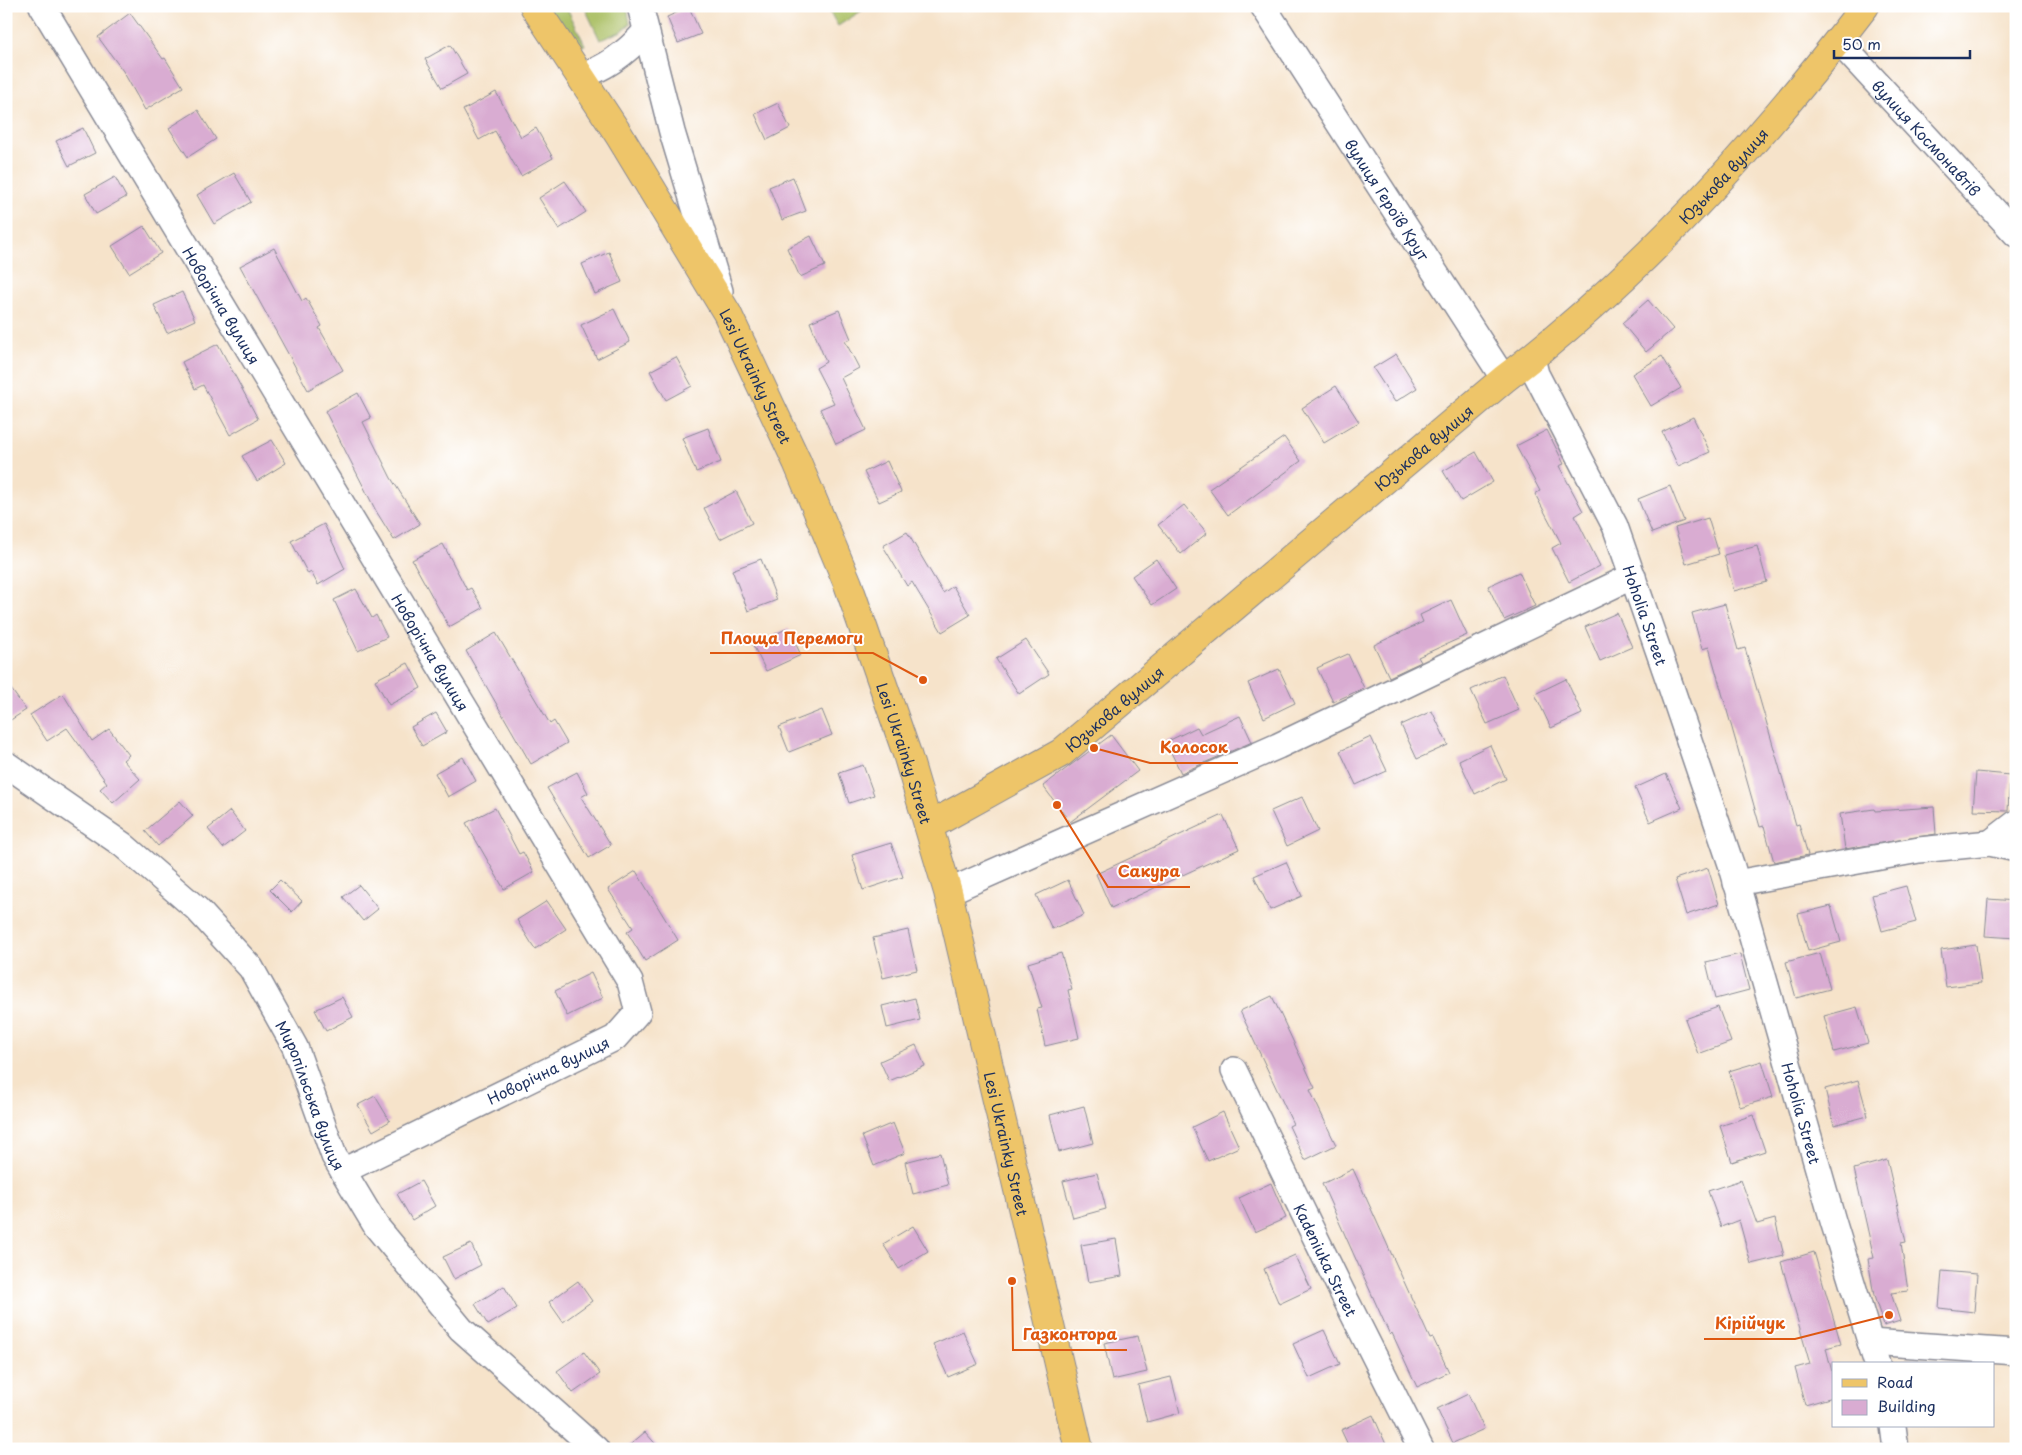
<svg xmlns="http://www.w3.org/2000/svg" width="2022" height="1455" font-family="'Playpen Sans',sans-serif">
<style>
.green{fill:#aabf64;stroke:#627761}
.building{fill:#d9acd2}
.lines{fill:none;stroke-linecap:round;stroke-linejoin:round}
.minor-casing{stroke:#888994;stroke-width:28}
.major-casing{stroke:#888994;stroke-width:30}
.minor{stroke:#fff;stroke-width:25}
.major{stroke:#eec569;stroke-width:28}
.labels{text-anchor:middle;dominant-baseline:central;stroke-width:4;stroke-linejoin:round;paint-order:stroke}
.street-label{font-size:15px;fill:#1b2f5e;stroke:#fff}
.leader{fill:none;stroke:#de5710;stroke-width:2}
.callout-dot{fill:#de5710;stroke:#fff;stroke-width:2}
.callout-label{font-size:16px;text-anchor:middle;font-weight:bold;fill:#de5710;stroke:#fff;stroke-width:4;stroke-linejoin:round;paint-order:stroke}
</style>
<rect width="100%" height="100%" fill="#fff"/>
<filter id="ink" filterUnits="userSpaceOnUse"><feTurbulence type="fractalNoise" baseFrequency=".02" numOctaves="2"/><feDisplacementMap in="SourceGraphic" scale="10" xChannelSelector="R" yChannelSelector="G"/><feConvolveMatrix kernelMatrix="1 2 1 2 8 2 1 2 1" color-interpolation-filters="sRGB"/></filter>
<filter id="wash" filterUnits="userSpaceOnUse"><feTurbulence type="fractalNoise" baseFrequency=".0096" numOctaves="4" result="noise"/><feDisplacementMap in="SourceGraphic" scale="20" xChannelSelector="R" yChannelSelector="G"/><feGaussianBlur stdDeviation="1.12" result="paint"/><feColorMatrix in="noise" values="0 0 0 0 0 0 0 0 0 0 0 0 0 0 0 0 0 1.4 0 .05"/><feComposite in="paint" operator="in"/></filter>
<g filter="url(#wash)">
<rect width="100%" height="100%" fill="#f6e3ca"/>
<path class="green" d="M545,6H566L585,45L576,49Z
M584,6H627L630,24L622,31L600,40Z
M826,6H869L838,26Z"/>
<g id="blocks">
<path class="building" d="M689,7L701,34L678,43L667,17Z
M130,13L163,59L165,58L183,87L145,110L123,71L98,37Z
M450,45L467,74L442,88L425,59Z
M496,92L521,137L536,128L553,158L521,176L495,131L479,140L463,110Z
M778,103L790,128L767,140L755,114Z
M198,110L216,139L188,157L169,128Z
M83,128L95,153L69,166L56,141Z
M234,173L251,202L214,224L197,195Z
M115,177L126,197L96,214L85,194Z
M793,177L806,211L782,220L769,187Z
M565,181L586,212L559,229L539,198Z
M144,226L161,253L129,273L112,246Z
M811,236L825,266L800,277L787,248Z
M274,248L302,301L306,298L322,326L319,328L343,370L308,390L240,266Z
M609,252L622,282L595,294L582,264Z
M182,292L195,320L167,333L154,305Z
M1648,300L1673,329L1646,352L1622,323Z
M614,309L630,342L597,359L581,325Z
M839,310L851,339L845,341L859,368L841,378L866,430L836,444L820,409L834,403L816,368L826,362L810,322Z
M218,344L258,419L230,435L203,385L195,389L182,362Z
M1396,354L1417,388L1395,402L1373,368Z
M1662,356L1681,388L1651,406L1632,374Z
M676,357L692,386L666,400L650,371Z
M1336,386L1359,422L1324,443L1302,408Z
M358,393L371,418L363,422L391,478L420,524L394,540L376,511L325,411Z
M1693,417L1710,452L1678,466L1662,432Z
M708,428L721,462L696,472L682,438Z
M1547,430L1564,464L1559,466L1583,511L1575,516L1600,566L1569,582L1552,548L1561,543L1535,494L1540,491L1516,446Z
M1284,437L1301,461L1228,515L1209,489Z
M272,440L286,463L257,481L242,456Z
M1476,452L1493,482L1461,501L1443,471Z
M887,461L901,492L879,502L864,472Z
M1670,486L1684,521L1652,533L1638,499Z
M736,491L752,523L720,539L704,508Z
M1184,505L1207,533L1181,554L1158,525Z
M1708,518L1719,554L1686,564L1675,528Z
M324,524L345,569L318,585L311,572L308,574L291,541Z
M907,532L943,593L953,586L970,615L942,632L912,582L907,586L883,546Z
M443,544L467,590L471,588L483,608L449,627L412,560Z
M1757,546L1767,582L1734,591L1724,555Z
M761,559L777,600L748,611L732,570Z
M1156,559L1176,589L1152,605L1132,576Z
M1519,572L1535,606L1504,620L1488,586Z
M356,589L372,618L376,615L387,637L358,651L334,600Z
M1451,600L1467,635L1418,657L1421,662L1389,677L1374,645L1423,622L1420,615Z
M1725,604L1738,650L1745,648L1796,825L1799,824L1808,855L1774,862L1764,826L1760,827L1709,647L1702,649L1692,613Z
M1617,613L1632,647L1600,661L1585,627Z
M788,628L801,655L766,671L753,645Z
M496,633L550,724L554,721L567,743L531,764L466,651Z
M1026,640L1049,674L1019,694L996,659Z
M1348,654L1364,688L1333,702L1317,668Z
M408,663L421,688L389,705L375,680Z
M1279,669L1295,703L1264,718L1248,683Z
M1503,675L1519,710L1487,724L1471,690Z
M1566,679L1582,714L1551,728L1535,694Z
M6,682L26,710L6,723Z
M63,694L92,741L109,729L129,755L123,760L140,779L113,803L100,789L107,783L67,728L47,741L30,715Z
M822,710L832,735L789,752L779,727Z
M1432,711L1448,745L1417,759L1401,725Z
M436,713L447,732L422,746L411,727Z
M1240,716L1252,742L1181,773L1166,742L1197,727L1201,734Z
M1111,735L1138,771L1070,822L1043,786Z
M1371,737L1387,771L1356,785L1340,751Z
M1490,745L1506,779L1475,794L1459,760Z
M463,757L476,781L448,797L435,773Z
M863,765L874,795L849,803L839,773Z
M577,772L588,793L581,797L611,845L589,858L547,788Z
M1976,772L2010,775L2008,811L1973,810Z
M1666,774L1682,808L1650,822L1635,788Z
M1302,797L1318,831L1287,846L1271,811Z
M180,801L193,816L158,846L145,831Z
M1934,807L1936,834L1845,849L1840,814L1874,809L1875,811Z
M495,808L519,854L523,852L534,872L504,889L466,823Z
M230,811L245,831L223,848L208,829Z
M1223,815L1239,849L1111,908L1096,874Z
M891,843L903,877L863,890L852,855Z
M1286,862L1302,896L1270,910L1254,876Z
M1708,868L1719,904L1686,915L1675,879Z
M636,871L678,940L645,961L627,932L633,928L608,889Z
M280,880L302,901L292,912L270,890Z
M1068,880L1084,915L1052,929L1036,895Z
M359,885L378,909L363,921L343,897Z
M1906,886L1916,922L1882,931L1872,895Z
M1988,899L2016,901V938L1985,936Z
M547,901L566,929L535,949L517,920Z
M1831,906L1841,942L1808,951L1798,914Z
M908,930L917,970L883,978L873,938Z
M1976,945L1981,983L1946,987L1941,950Z
M1061,953L1072,989L1068,990L1079,1038L1045,1046L1037,1009L1042,1008L1028,963Z
M1820,953L1830,989L1796,998L1786,962Z
M1740,954L1749,990L1715,999L1706,962Z
M591,973L603,998L567,1016L555,991Z
M1272,996L1315,1088L1310,1090L1336,1145L1305,1160L1289,1126L1293,1124L1240,1011Z
M342,997L353,1017L326,1031L315,1010Z
M915,998L920,1020L887,1028L882,1006Z
M1718,1007L1731,1042L1698,1054L1685,1019Z
M1857,1007L1868,1043L1834,1052L1824,1016Z
M916,1045L925,1066L889,1081L880,1061Z
M1762,1061L1773,1097L1740,1107L1729,1071Z
M1858,1080L1868,1116L1834,1125L1825,1089Z
M375,1096L390,1121L373,1131L358,1105Z
M1084,1106L1093,1143L1059,1152L1050,1115Z
M1223,1112L1239,1147L1208,1161L1192,1127Z
M1753,1115L1765,1151L1732,1162L1720,1126Z
M893,1123L905,1153L874,1166L862,1136Z
M940,1153L948,1185L913,1194L905,1162Z
M1887,1160L1906,1242L1901,1243L1908,1291L1891,1293L1900,1321L1884,1326L1874,1296L1868,1259L1874,1258L1854,1169Z
M1353,1169L1430,1339L1433,1338L1449,1372L1417,1387L1392,1333L1390,1335L1322,1184Z
M1097,1173L1106,1209L1073,1218L1063,1181Z
M1741,1180L1757,1224L1775,1219L1784,1256L1751,1264L1739,1220L1721,1227L1708,1191Z
M421,1181L435,1206L412,1220L397,1194Z
M1271,1183L1286,1218L1255,1232L1239,1198Z
M913,1226L928,1251L899,1269L883,1244Z
M1116,1239L1122,1276L1088,1282L1081,1245Z
M471,1244L481,1265L454,1279L443,1257Z
M1814,1252L1841,1344L1826,1348L1833,1376V1397L1805,1405L1795,1368L1810,1364L1781,1262Z
M1295,1255L1311,1289L1279,1304L1264,1269Z
M1942,1271L1977,1274L1974,1312L1939,1308Z
M578,1281L592,1301L563,1322L549,1302Z
M504,1286L517,1308L488,1325L475,1304Z
M1324,1330L1340,1364L1309,1378L1293,1344Z
M963,1331L978,1364L948,1377L933,1344Z
M1138,1336L1147,1372L1112,1380L1104,1343Z
M584,1352L600,1374L573,1393L557,1371Z
M1171,1377L1180,1413L1147,1422L1138,1385Z
M1468,1394L1484,1429L1453,1443L1437,1409Z
M1373,1415L1388,1449H1350L1341,1430Z
M645,1432L660,1449H625Z"/>
</g>
</g>
<g filter="url(#ink)">
<use href="#blocks" fill-opacity="0" stroke="#888994" stroke-width="1"/>
<g class="lines">
<g class="minor-casing">
<g id="minor">
<path id="s1" d="M42,6L630,982L638,1012L615,1038L343,1171"/>
<path d="M640,6L672,132L720,291"/>
<path id="s2" d="M1263,6L1504,379"/>
<path id="s3" d="M1838,41L2016,234"/>
<path d="M580,76C606,69 628,51 646,31"/>
<path id="s4" d="M1532,358L1536,374L1615,526L1671,687L1732,867L1833,1221L1877,1364"/>
<path id="s5" d="M6,764L123,845L197,909L251,968L295,1047L334,1156L376,1226L461,1329L596,1449"/>
<path d="M1990,843L2016,823"/>
<path d="M1736,883L1919,850L1990,843L2016,849"/>
<path d="M948,892L1278,746L1633,576"/>
<path id="s6" d="M1234,1070L1341,1290L1421,1449"/>
<path d="M1870,1342L2016,1352"/>
<path d="M1893,1426L1896,1449"/>
</g>
</g>
<g class="major-casing">
<g id="major">
<path id="s7" d="M534,6L619,135L727,313L797,462L848,584L907,754L948,892L1079,1449"/>
<path id="s8" d="M929,826L1061,753L1504,379C1639,277 1762,140 1865,6"/>
</g>
</g>
<use href="#minor" class="minor"/>
<use href="#major" class="major"/>
</g>
</g>
<g class="labels">
<g class="street-label">
<text stroke="none"><textPath href="#s3" startOffset="131">вулиця Космонавтів</textPath></text>
<text stroke="none"><textPath href="#s8" startOffset="1030">Юзькова вулиця</textPath></text>
<text stroke="none"><textPath href="#s2" startOffset="230">вулиця Героїв Крут</textPath></text>
<text stroke="none"><textPath href="#s1" startOffset="349">Новорічна вулиця</textPath></text>
<text stroke="none"><textPath href="#s7" startOffset="432">Lesi Ukrainky Street</textPath></text>
<text stroke="none"><textPath href="#s8" startOffset="625">Юзькова вулиця</textPath></text>
<text stroke="none"><textPath href="#s4" startOffset="282">Hoholia Street</textPath></text>
<text stroke="none"><textPath href="#s1" startOffset="754">Новорічна вулиця</textPath></text>
<text stroke="none"><textPath href="#s8" startOffset="220">Юзькова вулиця</textPath></text>
<text stroke="none"><textPath href="#s7" startOffset="838">Lesi Ukrainky Street</textPath></text>
<text transform="translate(548 1070) rotate(-26)">Новорічна вулиця</text>
<text stroke="none"><textPath href="#s5" startOffset="461">Миропільська вулиця</textPath></text>
<text stroke="none"><textPath href="#s4" startOffset="804">Hoholia Street</textPath></text>
<text stroke="none"><textPath href="#s7" startOffset="1242">Lesi Ukrainky Street</textPath></text>
<text stroke="none"><textPath href="#s6" startOffset="211">Kadeniuka Street</textPath></text>
</g>
</g>
<path class="leader" d="M923 680L873 653H710M1094 748L1150 763H1238M1057 805L1108 887H1190M1889 1315L1795 1339H1704M1012 1281L1013 1350H1127"/>
<g class="callout-dot">
<circle cx="923" cy="680" r="5"/>
<circle cx="1094" cy="748" r="5"/>
<circle cx="1057" cy="805" r="5"/>
<circle cx="1889" cy="1315" r="5"/>
<circle cx="1012" cy="1281" r="5"/>
</g>
<g class="callout-label">
<text x="792" y="644">Площа Перемоги</text>
<text x="1194" y="753">Колосок</text>
<text x="1149" y="877">Сакура</text>
<text x="1750" y="1329">Кірійчук</text>
<text x="1070" y="1340">Газконтора</text>
</g>
<rect width="2022" height="1455" fill="none" stroke="#fff" stroke-width="25"/>
<rect x="1832" y="1362" width="162" height="65" fill="#ffffff" stroke="#a4acbf"/>
<rect x="1842" y="1379" width="25" height="8" fill="#eec569" stroke="#a4acbf"/>
<text x="1877" y="1388" font-size="15" fill="#1b2f5e">Road</text>
<rect x="1842" y="1400" width="25" height="15" fill="#d9acd2" stroke="#a4acbf"/>
<text x="1877" y="1412" font-size="15" fill="#1b2f5e">Building</text>
<path d="M1834 50v8h136v-8" fill="none" stroke="#1b2f5e" stroke-width="2.5"/>
<text x="1842" y="50" font-size="15" fill="#1b2f5e" stroke="#ffffff" stroke-width="4" paint-order="stroke">50 m</text>
</svg>
